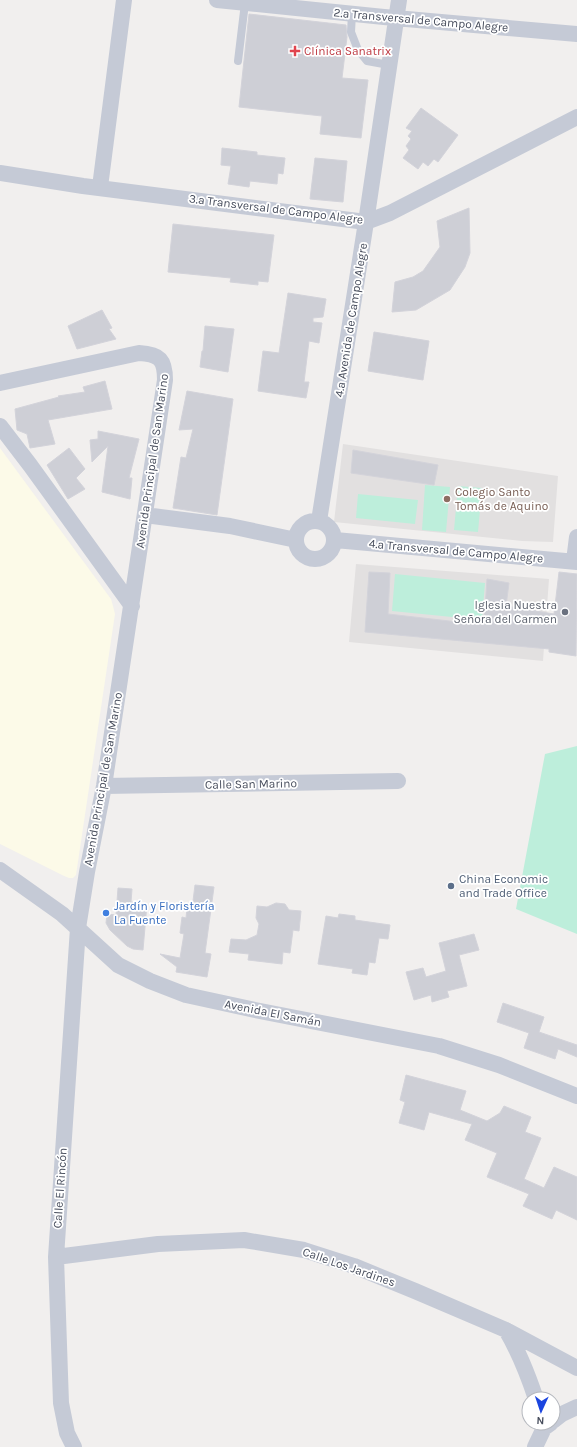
<svg xmlns="http://www.w3.org/2000/svg" width="577" height="1447" font-family="Karla,sans-serif">
<style>
.commercial{fill:#fcfae8}
.education{fill:#e2e0e0}
.green{fill:#bdeedb}
.building{fill:#cecfd6;stroke:#d3d3da}
.lines{fill:none;stroke-linecap:round;stroke-linejoin:round}
.service{stroke:#c5cad6;stroke-width:8}
.minor{stroke:#c5cad6;stroke-width:16}
.health-dot{fill:#e0444e;stroke:#fff;stroke-width:1.5}
.education-dot{fill:#8d6e63;stroke:#fff;stroke-width:1.5}
.worship-dot{fill:#6b7280;stroke:#fff;stroke-width:1.5}
.service-dot{fill:#5c6f8a;stroke:#fff;stroke-width:1.5}
.shop-dot{fill:#3f7fe0;stroke:#fff;stroke-width:1.5}
.labels{text-anchor:middle;dominant-baseline:central;stroke-width:3.5;stroke-linejoin:round;paint-order:stroke}
.street-label{font-size:12px;fill:#474d5c;stroke:#fff}
.health-label{font-size:12px;fill:#be3a42;stroke:#fff;text-anchor:start}
.education-label{font-size:12px;fill:#785e54;stroke:#fff;text-anchor:start}
.worship-label{font-size:12px;fill:#5b616d;stroke:#fff;text-anchor:end}
.service-label{font-size:12px;fill:#4e5e75;stroke:#fff;text-anchor:start}
.shop-label{font-size:12px;fill:#366cbe;stroke:#fff;text-anchor:start}
</style>
<rect width="100%" height="100%" fill="#f1efee"/>
<path class="commercial" d="M0,448L111,599L113,606L115,614L76,875L73,878H69L62,875L0,844Z"/>
<path class="education" d="M343,444L558,476L553,542L522,541L334,522Z
M356,564L549,579L543,661L349,642Z"/>
<path class="green" d="M425,485L450,487L446,532L422,530Z
M458,486L482,488L478,532L454,530Z
M358,494L418,500L415,524L356,518Z
M395,574L485,583L482,620L392,611Z
M577,746V934L516,909L545,754Z"/>
<path class="building" d="M249,14L346,25L347,37L342,78L368,80L361,138L320,134L322,116L239,107Z
M421,108L458,135L438,162L434,159L428,166L423,162L418,169L403,158L409,150L406,146L411,139L408,136L412,131L406,128Z
M222,148L257,152V155L285,158L283,174L278,173L277,184L250,181L249,187L228,184L231,166L221,165Z
M315,158L347,161L343,202L310,199Z
M469,208L470,253L465,267L450,290L416,310L392,312L395,282L413,277L423,271L440,247L437,221Z
M173,224L274,235L268,282L258,281V285L230,282L231,278L168,272Z
M288,293L326,299L323,317L313,318V322L322,323L319,343L309,341L304,382H309L306,398L258,391L263,351L279,353Z
M102,310L112,328L109,329L116,339L77,349L68,326Z
M205,326L234,329L228,372L200,367L202,351H203Z
M374,332L429,341L423,380L368,371Z
M105,381L112,409L48,420L55,444L30,448L27,434L17,430L15,409L59,397L58,396L85,392L83,387Z
M187,391L233,399L217,515L173,508L181,457L186,458L193,429L179,430Z
M98,431L139,439L129,478H132L130,499L102,492L108,446L92,462L90,440L98,439Z
M69,448L85,469L76,478L85,489L68,499L47,465Z
M353,450L438,465L434,485L351,473Z
M369,572L390,573L388,614L484,625L487,579L509,583L506,606L554,614L559,572L577,574L576,656L549,652V649L365,632Z
M195,885L214,887L205,953L211,954L207,977L176,972L177,967L160,954L180,958L184,934L180,933L182,917L186,918L187,908L192,909Z
M118,888L132,889L131,902L147,904L143,950L133,949L127,946L110,930L106,923L107,914L116,915Z
M276,903L285,904L289,910L301,911L299,931L293,930L290,953L283,952L282,964L248,960L249,954L229,952L231,939L246,940L257,935L259,924L256,918L257,906L267,907Z
M339,914L355,916V920L390,925L388,939L379,938L375,963L369,962L367,975L352,973L353,969L318,964L326,916L338,918Z
M474,934L479,950L459,955L467,986L447,991L449,997L432,1002L431,995L414,1000L406,972L423,968L426,977L446,971L439,943Z
M503,1003L544,1017L539,1032L577,1045V1057L558,1049L555,1059L524,1048L529,1033L497,1022Z
M406,1075L466,1091L460,1110L487,1121L500,1113L504,1106L531,1117L525,1132L541,1138L524,1179L544,1188L554,1167L577,1177V1220L556,1210L552,1219L523,1206L529,1194L487,1177L497,1153L465,1140L472,1124L429,1112L424,1130L399,1123L405,1102L400,1100Z"/>
<g class="lines">
<path class="service" d="M352,14L351,32L358,50L367,61L389,65
M238,61L245,3"/>
<path class="minor" d="M217,0L384,17L577,34
M0,173L83,186L366,222L390,213L577,117
M100,187L124,0
M0,383L139,353C160,354 165,360 165,380L104,786L87,872L78,928L56,1257L61,1403L67,1433L74,1447
M0,426L30,465L132,606
M145,515L230,526L296,540
M296 540a19 19 0 1 1 38 0a19 19 0 1 1-38 0Z
M319,521L366,222L399,0
M335,540L577,562
M574,561L577,537
M104,786L398,781
M0,870L62,914L118,965L150,981L186,995L255,1010L439,1046L499,1065L577,1096
M56,1257L158,1244L244,1240L304,1250L354,1266L415,1291L506,1330L577,1368
M506,1330C519,1352 528,1375 536,1399
M553,1421L562,1414L577,1407
M535,1447L544,1428L551,1423"/>
</g>
<path class="health-dot" d="M293 45h4v4h4v4h-4v4h-4v-4h-4v-4h4z"/>
<circle class="education-dot" cx="447" cy="499" r="4"/>
<circle class="worship-dot" cx="565" cy="612" r="4"/>
<circle class="service-dot" cx="451" cy="886" r="4"/>
<circle class="shop-dot" cx="106" cy="913" r="4"/>
<g class="labels">
<g class="street-label">
<text transform="translate(421 20) rotate(5)">2.ª Transversal de Campo Alegre</text>
<text transform="translate(276 209) rotate(7)">3.ª Transversal de Campo Alegre</text>
<text transform="translate(351 320) rotate(-81)">4.ª Avenida de Campo Alegre</text>
<text transform="translate(152 461) rotate(-82)">Avenida Principal de San Marino</text>
<text transform="translate(456 551) rotate(5)">4.ª Transversal de Campo Alegre</text>
<text transform="translate(103 779) rotate(-80)">Avenida Principal de San Marino</text>
<text transform="translate(251 784) rotate(-1)">Calle San Marino</text>
<text transform="translate(273 1013) rotate(11)">Avenida El Samán</text>
<text transform="translate(60 1188) rotate(-86)">Calle El Rincón</text>
<text transform="translate(349 1267) rotate(19)">Calle Los Jardines</text>
</g>
<g class="health-label">
<text x="304" y="51">Clínica Sanatrix</text>
</g>
<g class="education-label">
<text x="455" y="492">Colegio Santo<tspan x="455" dy="14">Tomás de Aquino</tspan></text>
</g>
<g class="worship-label">
<text x="557" y="605">Iglesia Nuestra<tspan x="557" dy="14">Señora del Carmen</tspan></text>
</g>
<g class="service-label">
<text x="459" y="879">China Economic<tspan x="459" dy="14">and Trade Office</tspan></text>
</g>
<g class="shop-label">
<text x="114" y="906">Jardín y Floristería<tspan x="114" dy="14">La Fuente</tspan></text>
</g>
</g>
<g transform="translate(541 1411) rotate(183)"><circle r="19" fill="#ffffff" stroke="#b5b8be"/>
<path d="M0-3L7 15L0 10L-7 15Z" fill="#1b45df"/>
<text y="-6" font-size="11" font-weight="bold" text-anchor="middle" fill="#474d5c">N</text>
</g>
</svg>
